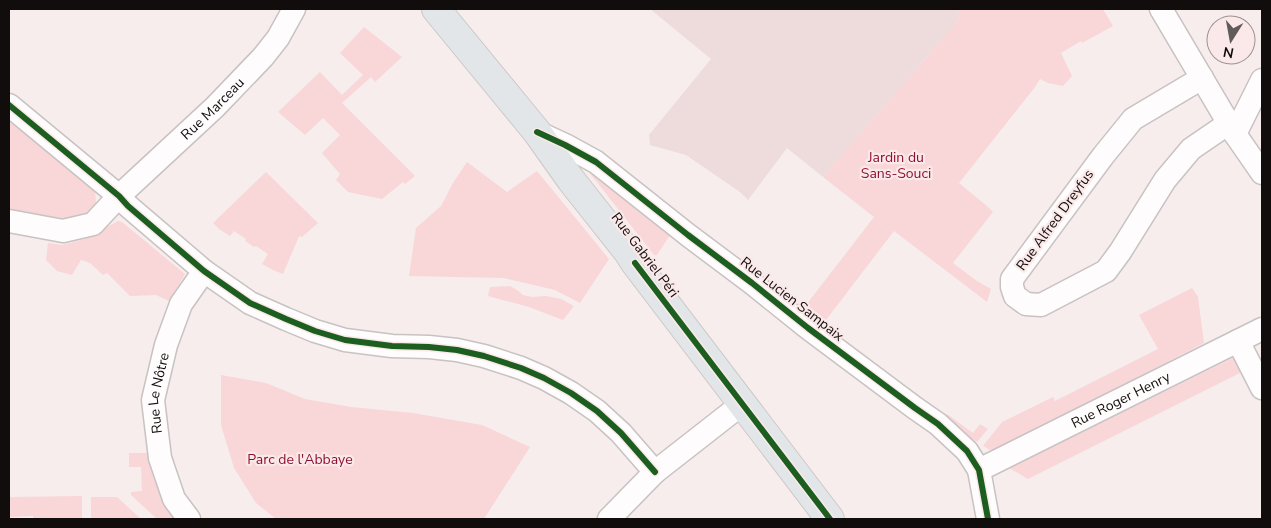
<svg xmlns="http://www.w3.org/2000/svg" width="1271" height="528" font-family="'Nunito Sans',sans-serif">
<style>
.built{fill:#eedbdc}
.green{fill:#f9d6d8}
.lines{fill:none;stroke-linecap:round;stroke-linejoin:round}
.minor-casing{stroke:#c9c2c2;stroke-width:25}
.major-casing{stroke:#ccc8c8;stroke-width:30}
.minor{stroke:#fefcfc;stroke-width:22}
.major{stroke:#e3e6e9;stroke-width:28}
.cycleway-casing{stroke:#fbe9e9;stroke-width:9}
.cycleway{stroke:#1b5e20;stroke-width:6}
.labels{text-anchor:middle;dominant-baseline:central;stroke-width:4.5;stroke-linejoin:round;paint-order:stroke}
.street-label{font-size:14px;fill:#120d0d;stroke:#fbe9e9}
.park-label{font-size:14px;fill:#8f1132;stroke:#fbe9e9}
</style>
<rect width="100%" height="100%" fill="#f7eded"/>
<path class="built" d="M650,9H959L958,21L823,177L787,148L748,200L740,192L686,155L650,145L649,135L711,59Z"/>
<path class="green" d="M959,9H1103L1113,26L1082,43L1081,41L1061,53L1072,76L1063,86L1048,83L1040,79L1035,87L959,183L988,207L993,212L953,263L977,281L991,289L987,302L894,231L826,320L806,305L874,217L823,177L958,21Z
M364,27L402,57L375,82L371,77L342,103L415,176L405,184L403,182L382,199L348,192L336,180L340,174L322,153L340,135L323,118L305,135L278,112L320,72L342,95L363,75L340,53Z
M9,119L95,189L96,203L84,215L48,221L9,211Z
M467,162L507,192L537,171L609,259L580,303L555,290L504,278L409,276L416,228L441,206L453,183Z
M591,170L672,232L657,255H654L589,172Z
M266,172L318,223L302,237L299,236L283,274L273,270L262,264L268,254L256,246L254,247L245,241L246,239L234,231L230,236L219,229L213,223Z
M118,221L122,222L185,274L169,301L156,295L130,296L107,273L103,275L90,263L81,260L72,275L57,271L46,260L48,243L62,245L85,239Z
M510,286L517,290L523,295L532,297L546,296L561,299L574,306L563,320L529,307L488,296L490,287Z
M1192,288L1198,297L1204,343L1003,446L990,450L983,446L1002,422L1053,397L1055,401L1158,349L1139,315Z
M1237,356L1246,370L1028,479L1009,468Z
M221,375L266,383L305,399L351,407L413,413L482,425L530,447L484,519H276L256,503L234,468L221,425Z
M947,414L973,433L980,424L988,429L977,442L944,418Z
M129,453H151L177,519H157L131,495V492L142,491L141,467H129Z
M82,496V519H33V516L10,517V497Z
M91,497H117L141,519H91Z"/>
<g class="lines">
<g class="minor-casing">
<g id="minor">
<path d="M1161,9L1235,134L1262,173"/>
<path d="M1202,78L1133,119L1103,156L1012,279V287L1015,296L1026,304L1041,305L1106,271L1120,252L1165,180L1191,149L1229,123"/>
<path d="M9,105L119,196L128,206L204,271L250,303L286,319L315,331L345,340L392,346L429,347L457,350L484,356L521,368L544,378L571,393L597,411L621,433L655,472"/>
<path d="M537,132L565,145L596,162L688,235L752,283L808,328L915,408L938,424L967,451L979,470L988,519"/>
<path d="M1235,134L1262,80"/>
<path id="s1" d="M9,221L63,231L93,224L119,196L215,107L263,57L278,38L294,9"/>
<path d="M1238,341L1262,388"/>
<path id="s2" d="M979,470L1262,329"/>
<path id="s3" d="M189,519L174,499L160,458L153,400L166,345L181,304L204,271"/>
<path d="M609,519L655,472L742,404"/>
</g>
</g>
<g class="major-casing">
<path id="major" d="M436,9L537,132L571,180L628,252L635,263L830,519"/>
</g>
<use href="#minor" class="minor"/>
<use href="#major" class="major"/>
<g class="cycleway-casing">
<path id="cycleway" d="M9,105L119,196L128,206L204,271L250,303L286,319L315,331L345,340L392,346L429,347L457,350L484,356L521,368L544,378L571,393L597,411L621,433L655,472
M537,132L565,145L596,162L688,235L752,283L808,328L915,408L938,424L967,451L979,470L988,519
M635,263L830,519"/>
</g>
<use href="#cycleway" class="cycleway"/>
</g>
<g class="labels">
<g class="street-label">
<text stroke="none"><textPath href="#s1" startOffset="252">Rue Marceau</textPath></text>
<text transform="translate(1055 220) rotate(-54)">Rue Alfred Dreyfus</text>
<text transform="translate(645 255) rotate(53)">Rue Gabriel Péri</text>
<text transform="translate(792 299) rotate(38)">Rue Lucien Sampaix</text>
<text stroke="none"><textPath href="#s3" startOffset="134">Rue Le Nôtre</textPath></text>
<text stroke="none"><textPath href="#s2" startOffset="158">Rue Roger Henry</textPath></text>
</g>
<g class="park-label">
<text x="896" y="157">Jardin du<tspan x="896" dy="16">Sans-Souci</tspan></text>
<text x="300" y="459">Parc de l'Abbaye</text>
</g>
</g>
<rect width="1271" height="528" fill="none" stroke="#120d0d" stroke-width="20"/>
<g transform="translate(1231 40) rotate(191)"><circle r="24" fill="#fbe9e9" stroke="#9e9191"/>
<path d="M0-4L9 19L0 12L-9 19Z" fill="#625b5b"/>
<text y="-8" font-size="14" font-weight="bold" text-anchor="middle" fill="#120d0d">N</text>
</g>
</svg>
